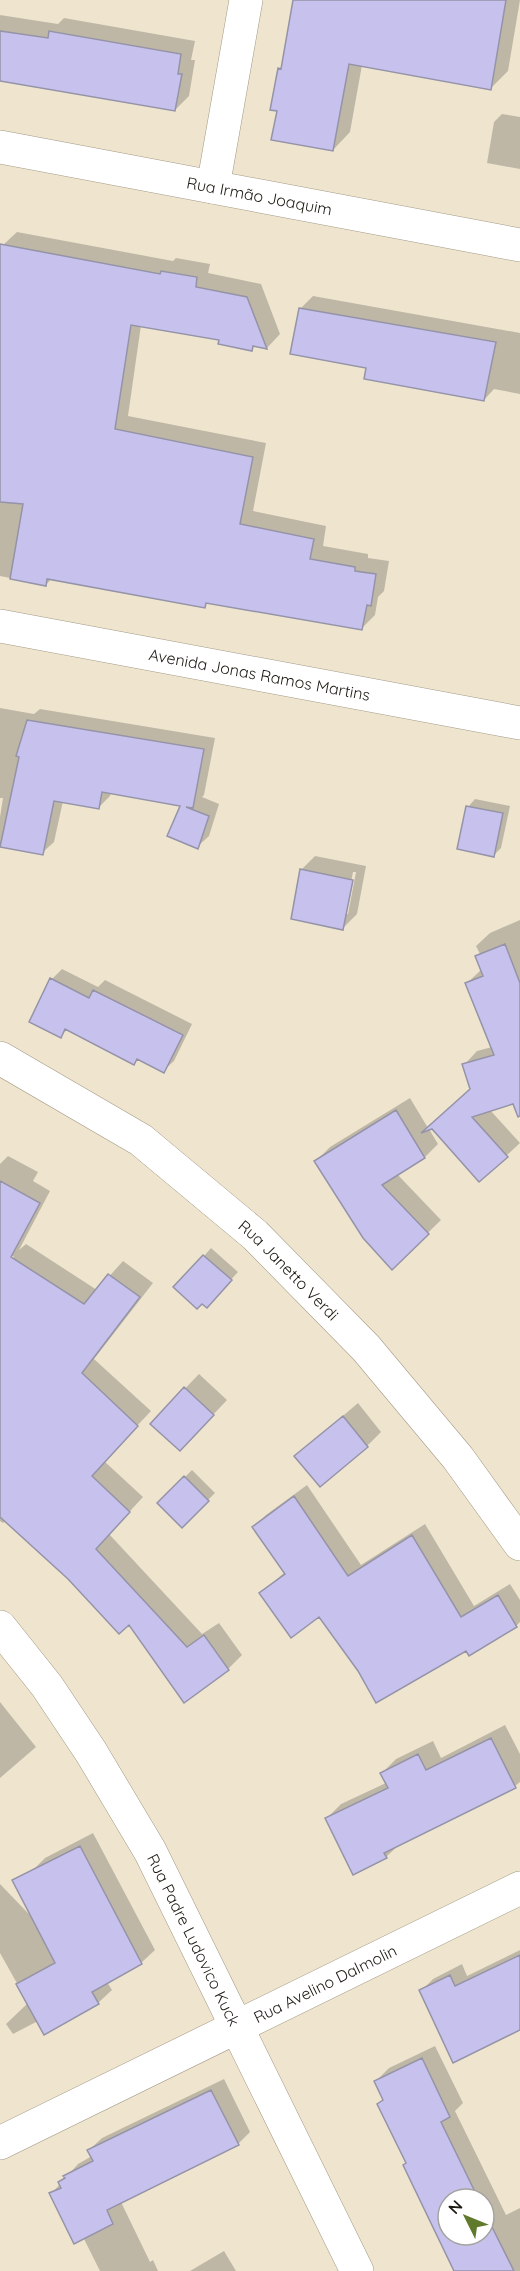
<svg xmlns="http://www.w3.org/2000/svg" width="520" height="2271" font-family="Quicksand,sans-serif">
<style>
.shadow{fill:#0003;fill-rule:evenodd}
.building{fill:#c6c2ed;stroke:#9593a8;stroke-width:1.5}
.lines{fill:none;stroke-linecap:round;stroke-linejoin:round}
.street-casing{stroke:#a39985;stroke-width:34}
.secondary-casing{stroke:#a39985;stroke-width:34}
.street{stroke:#fff;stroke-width:33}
.secondary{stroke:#fff;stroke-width:33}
.labels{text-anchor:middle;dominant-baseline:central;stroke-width:4.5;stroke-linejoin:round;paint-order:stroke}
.street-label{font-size:16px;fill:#1d1a12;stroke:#fff}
</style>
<rect width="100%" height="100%" fill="#efe5cf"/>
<path class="shadow" d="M295,0H520L508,71L491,88L362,65L350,132L333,150L279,110V69L283,65Z
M0,15L58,24L64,18L195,41L191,60H195L189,96L175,110L0,79Z
M502,114L520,117V169L487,163L494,122Z
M17,232L173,261L176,258L210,264L208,273L261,284L280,334L267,348L256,345L252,349L221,339L141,325L128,416L266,443L253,511L326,526L323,546L368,554V558L389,561L384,591L378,597L375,615L361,629L209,602L204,606L52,578L46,585L0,576V262L3,245Z
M313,296L520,333V394L494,389L484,400L367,366L300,309Z
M0,708L34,714L40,709L215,738L204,795L202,797L219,804L209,836L197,847L182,804L111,792L110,796L98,808L63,801L54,842L42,853L0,846V817L3,798H0Z
M475,799L510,806L501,848L494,855L468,807Z
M315,856L366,866L357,914L343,928L301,870ZM353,872H356L348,914H345Z
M520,920V1100L490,1110L520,1143L506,1156L433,1128L429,1129L438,1144L425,1157L397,1174L441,1220L392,1268L316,1161L330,1147L410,1098L428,1128L472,1088L464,1065L477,1051L492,1047L467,983L482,969L477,957L480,954L476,946L490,933Z
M62,969L98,987L105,980L192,1024L174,1061L163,1071L138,1058L134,1063L68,1029L60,1036L52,979Z
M8,1156L38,1172L33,1181L50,1191L19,1250L26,1244L97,1290L123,1261L153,1283L94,1359L151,1411L104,1461L143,1497L109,1534L202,1634L219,1623L242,1655L228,1669L129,1623L69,1578L6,1520L3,1523L0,1521V1281L14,1257L0,1249V1164Z
M211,1248L238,1272L214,1298L204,1256Z
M199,1374L227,1400L194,1435L152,1423Z
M358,1403L381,1432L367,1446L296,1456Z
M192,1470L215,1493L182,1526L159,1503Z
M307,1485L361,1565L425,1524L474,1606L510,1584L520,1600V1622L516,1626L467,1649L359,1670L320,1614L261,1593L285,1572L254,1527L266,1515Z
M0,1702L36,1747L0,1778Z
M505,1725L520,1754V1782L515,1786L400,1844L386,1857L327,1818L341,1804L386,1783L382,1773L396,1759L433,1741L441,1758Z
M93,1833L155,1950L141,1963L107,1982L112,1990L98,2003L38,2021L13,2034L6,2024L28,2003L0,1953V1884L75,1962L32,1871L45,1858Z
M520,1950V2029L421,1991L433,1979L462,1964L467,1976Z
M435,2046L463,2103L455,2111L506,2215L520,2208V2271H456L379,2104L384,2099L376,2081L389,2068ZM448,2199H484V2235H448Z
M224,2079L250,2132L238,2144L121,2202L150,2262L153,2260L158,2271H100L83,2237L51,2194L78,2164L92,2156L89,2150L102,2138Z
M224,2251L236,2271H190Z"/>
<path class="building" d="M293,0H506L491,90L349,64L333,151L271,140L277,111L270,110L278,68L281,69Z
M0,31L48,38L49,31L181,54L178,74H182L175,111L0,81Z
M0,244L160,274L161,271L197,277L196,287L247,297L267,349L253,346L252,351L218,344L219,340L131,325L115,429L253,457L240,524L314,539L310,559L355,567V571L376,574L371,606L367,605L362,630L206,603L205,608L47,579L46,586L10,579L23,504L0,502Z
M299,308L496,342L484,401L364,379L366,368L290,354Z
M27,720L204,749L193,808L186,807L209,816L198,849L167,836L180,806L102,792L99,809L54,801L43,855L0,847L19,757L16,756Z
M466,806L503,813L494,857L457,849Z
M300,869L353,880L343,930L291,919Z
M505,944L520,983V1116L518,1117L513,1104L472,1117L508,1157L479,1182L432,1129L421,1133L470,1089L462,1064L494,1055L465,983L483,976L475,956Z
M50,978L89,998L93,990L183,1035L164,1073L137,1059L134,1065L65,1029L61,1038L29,1022Z
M396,1110L425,1158L382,1185L429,1234L392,1270L363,1238L314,1161Z
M0,1181L40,1203L11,1257L84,1304L108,1274L140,1297L82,1373L138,1426L92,1476L130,1512L96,1549L187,1647L204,1635L229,1670L184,1703L129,1625L119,1634L68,1579L0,1517Z
M203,1255L232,1280L207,1308L202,1304L197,1309L173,1287Z
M184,1387L214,1415L180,1451L150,1424Z
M343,1416L368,1447L320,1487L294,1456Z
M184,1476L209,1501L182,1528L157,1503Z
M294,1496L348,1576L412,1535L461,1617L498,1595L517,1627L469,1656L466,1651L376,1703L358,1671L319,1617L291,1638L259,1593L285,1574L252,1527Z
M491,1738L516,1788L384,1853L387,1858L353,1875L325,1818L388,1788L380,1773L418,1754L426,1770Z
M80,1846L142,1964L92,1992L99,2004L44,2035L16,1984L55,1963L12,1880Z
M520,1955V2030L453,2063L419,1990L450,1975L455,1986Z
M422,2058L450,2117L441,2122L478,2198L448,2199V2235H484V2211L514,2271H454L403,2165L406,2163L377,2104L383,2100L374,2081Z
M211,2090L239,2145L107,2210L113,2224L74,2244L49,2193L61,2188L58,2182L65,2178L63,2176L93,2161L87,2150Z"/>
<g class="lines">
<g class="street-casing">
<g id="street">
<path id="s1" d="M0,147L520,245"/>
<path d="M213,187L246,0"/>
<path id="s2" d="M0,1058L141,1140L255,1235L366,1348L458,1458L520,1544"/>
<path id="s3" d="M0,1627L47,1686L91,1752L150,1851L357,2271"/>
<path id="s4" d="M0,2143L520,1888"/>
</g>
</g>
<g class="secondary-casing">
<g id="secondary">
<path id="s5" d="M0,626L520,723"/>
</g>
</g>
<use href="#street" class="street"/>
<use href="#secondary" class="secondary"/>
</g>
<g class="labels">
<g class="street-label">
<text stroke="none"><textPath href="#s1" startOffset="264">Rua Irmão Joaquim</textPath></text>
<text stroke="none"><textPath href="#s5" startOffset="264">Avenida Jonas Ramos Martins</textPath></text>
<text stroke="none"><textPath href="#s2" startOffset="360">Rua Janetto Verdi</textPath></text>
<text stroke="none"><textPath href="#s3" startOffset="369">Rua Padre Ludovico Kuck</textPath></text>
<text stroke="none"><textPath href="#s4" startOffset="362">Rua Avelino Dalmolin</textPath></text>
</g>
</g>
<g transform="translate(466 2217) rotate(313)"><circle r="28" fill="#ffffff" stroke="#a5a3a0" stroke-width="1.5"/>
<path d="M0-4.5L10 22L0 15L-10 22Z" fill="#61792b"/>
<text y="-9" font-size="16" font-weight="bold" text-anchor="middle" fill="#1d1a12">N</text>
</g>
</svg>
